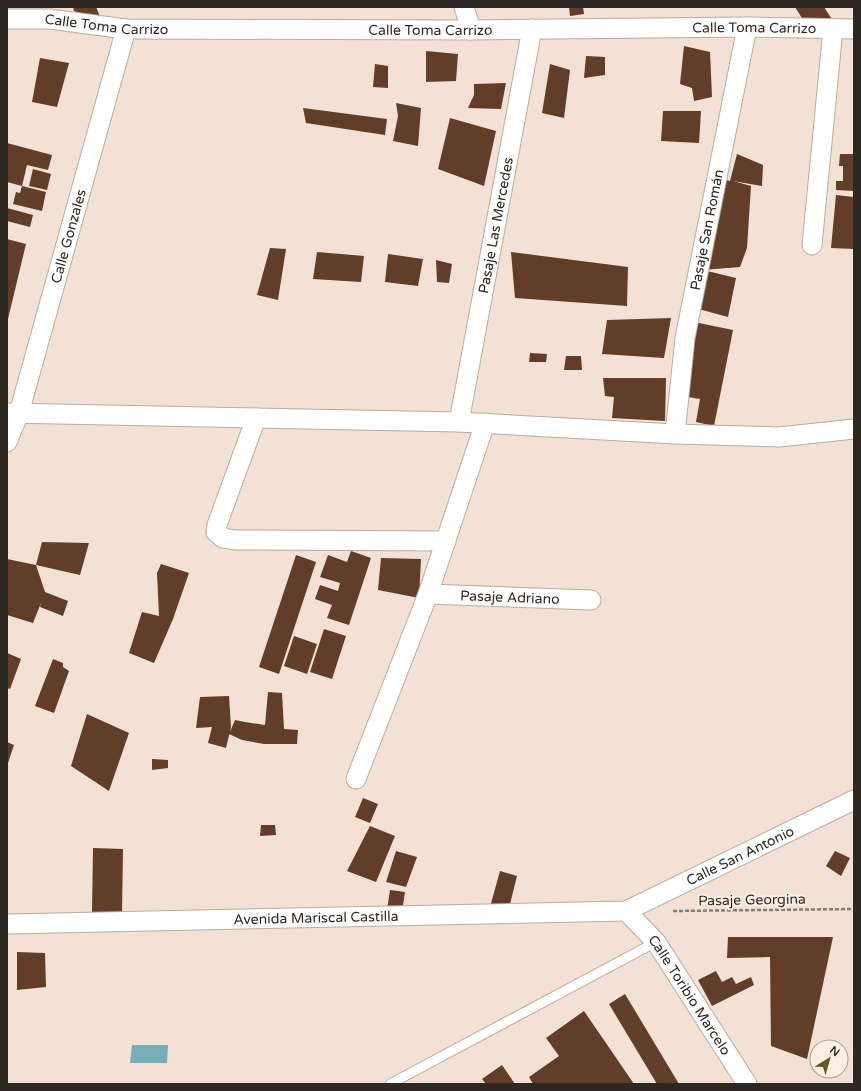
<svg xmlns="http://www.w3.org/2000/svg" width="861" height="1091" font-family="'Varela Round',sans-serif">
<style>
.water{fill:#77afb8}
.building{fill:#613d2a}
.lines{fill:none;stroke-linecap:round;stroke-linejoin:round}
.service-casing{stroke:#bcab9f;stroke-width:11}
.minor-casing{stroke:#bcab9f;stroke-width:21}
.path{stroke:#877c73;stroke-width:2.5;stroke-dasharray:4 2;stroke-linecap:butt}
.service{stroke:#fff;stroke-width:9}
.minor{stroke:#fff;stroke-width:19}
.labels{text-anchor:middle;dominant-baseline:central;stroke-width:4;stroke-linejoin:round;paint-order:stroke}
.street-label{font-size:14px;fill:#2e2823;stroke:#fdefe5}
</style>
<rect width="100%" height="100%" fill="#f2e1d4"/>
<path class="water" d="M132,1045H168L167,1063H130Z"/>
<path class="building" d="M73,7H96L101,19L74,11Z
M569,7H583L584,14L570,16Z
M795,7H824L835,24L805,23Z
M684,46L710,52L712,97L694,101L692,88L680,84Z
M426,51L458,54L456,81L426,82Z
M586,56L605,57V75L584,78Z
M40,58L69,63L57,107L32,102Z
M375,64L388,66V88L373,87Z
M550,64L570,70L564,118L542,113Z
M506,83L501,109L468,108L474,95V84Z
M396,103L421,108L418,146L393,141L398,116Z
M303,108L387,119L385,135L306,123Z
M663,111H701L699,143L661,141Z
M450,118L496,131L484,186L438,169Z
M7,143L52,155L48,170L27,165L22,186L7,182Z
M737,154L763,165L762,186L733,181L751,186L747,248L740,267L703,270L736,278L728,317L695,308L722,179L730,181Z
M840,154H854V191L836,190V181H843V166H839Z
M33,169L51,174L47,190L29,186Z
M22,186L46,192L42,211L13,204L16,192L20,193Z
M836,195L854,197V249L831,248Z
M7,208L33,215L30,227L7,221Z
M7,239L26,244L8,319H7Z
M270,248L286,249L278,300L257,295Z
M317,252L364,256L361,282L313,279Z
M511,252L628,267L627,306L515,298Z
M388,254L423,259L418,286L385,282Z
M436,260L452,264L449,283L437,282Z
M671,318L664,358L602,354L607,320Z
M694,322L733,330L714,426L696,422L700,399L681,396Z
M530,353L547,354L546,362H529Z
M566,356H581L582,370H564Z
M603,378H666L665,421L612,418L614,397L605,396Z
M42,542L89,543L80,575L36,565L45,592L68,601L63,616L40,607L41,603L33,623L7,615V559L36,565Z
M351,551L371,558L349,625L327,618L332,605L315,599L320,585L338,591L340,583L320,577L328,555L347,562Z
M296,555L316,562L279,674L259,667Z
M381,558L421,559L419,598L378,590Z
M161,564L189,573L173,619L154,663L129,653L142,612L159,616L157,573Z
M324,629L346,636L332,679L310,672Z
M294,636L317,644L307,674L284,666Z
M7,653L21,659L10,689L7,688Z
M53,659L63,663V667L69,671L54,713L35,706Z
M268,692L282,693L284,729L298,730L297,744H264L242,740L229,734L235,720L245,722L265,725Z
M229,696L231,727L226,748L208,743L212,727L196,728L200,697Z
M87,714L129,733L109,791L71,766Z
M7,742L14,745L7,766Z
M152,759L168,760V768L152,770Z
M363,798L378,804L370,823L355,817Z
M261,825H275L276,835L260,836Z
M370,826L395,836L376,882L347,871Z
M93,848L123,849L122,913L92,912Z
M396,851L417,857L406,887L386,882Z
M835,851L850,858L841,876L826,866Z
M500,871L517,876L508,912L490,907Z
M390,890L405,892L402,912L387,910Z
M728,937H833L807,1059L771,1046L770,957L727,958Z
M17,952L45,953L46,987L17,990Z
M716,971L722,982L732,977L736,984L751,977L754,985L712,1006L698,980Z
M625,994L679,1084H657L609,1004Z
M584,1011L634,1084H533L529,1077L559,1056L546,1038Z
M502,1065L515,1084H486L482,1079Z"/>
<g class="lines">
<g class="service-casing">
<path id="service" d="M390,1084L656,942"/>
</g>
<g class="minor-casing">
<g id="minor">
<path d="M464,7L471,30"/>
<path id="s1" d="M7,19H49L126,29L471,30L747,27L854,29"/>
<path d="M812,245L833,29"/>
<path d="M7,413L459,422L675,434L779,437L854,429"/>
<path d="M256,418L217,525L216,532L223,538L235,540L446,541"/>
<path id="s2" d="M459,422L532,29"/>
<path id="s3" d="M675,434L685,338L747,27"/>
<path id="s4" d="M7,442L19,413L126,29"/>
<path id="s5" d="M428,594L591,600"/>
<path d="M356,779L428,594L485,423"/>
<path id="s6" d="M626,911L656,942L747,1084"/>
<path id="s7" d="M7,924L626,911L854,800"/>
</g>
</g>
<path class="path" d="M673,911L854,909"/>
<use href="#service" class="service"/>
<use href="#minor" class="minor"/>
</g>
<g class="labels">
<g class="street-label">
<text stroke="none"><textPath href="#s1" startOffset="100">Calle Toma Carrizo</textPath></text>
<text stroke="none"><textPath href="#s1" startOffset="748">Calle Toma Carrizo</textPath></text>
<text stroke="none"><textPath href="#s1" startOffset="424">Calle Toma Carrizo</textPath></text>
<text stroke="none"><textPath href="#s2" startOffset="200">Pasaje Las Mercedes</textPath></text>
<text stroke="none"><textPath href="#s3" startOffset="207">Pasaje San Román</textPath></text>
<text stroke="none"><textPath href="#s4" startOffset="215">Calle Gonzales</textPath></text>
<text stroke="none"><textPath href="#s5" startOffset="82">Pasaje Adriano</textPath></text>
<text stroke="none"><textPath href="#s7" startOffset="746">Calle San Antonio</textPath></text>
<text transform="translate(752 900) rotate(-1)">Pasaje Georgina</text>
<text stroke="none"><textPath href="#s7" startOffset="309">Avenida Mariscal Castilla</textPath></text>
<text stroke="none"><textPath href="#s6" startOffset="106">Calle Toribio Marcelo</textPath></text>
</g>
</g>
<rect width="861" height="1091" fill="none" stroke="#2e2823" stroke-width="16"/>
<g transform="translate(829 1059) rotate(37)"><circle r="19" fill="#fdefe5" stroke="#aa9f97"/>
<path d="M0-3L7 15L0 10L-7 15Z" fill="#655724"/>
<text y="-6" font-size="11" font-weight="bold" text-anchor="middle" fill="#2e2823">N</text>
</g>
</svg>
